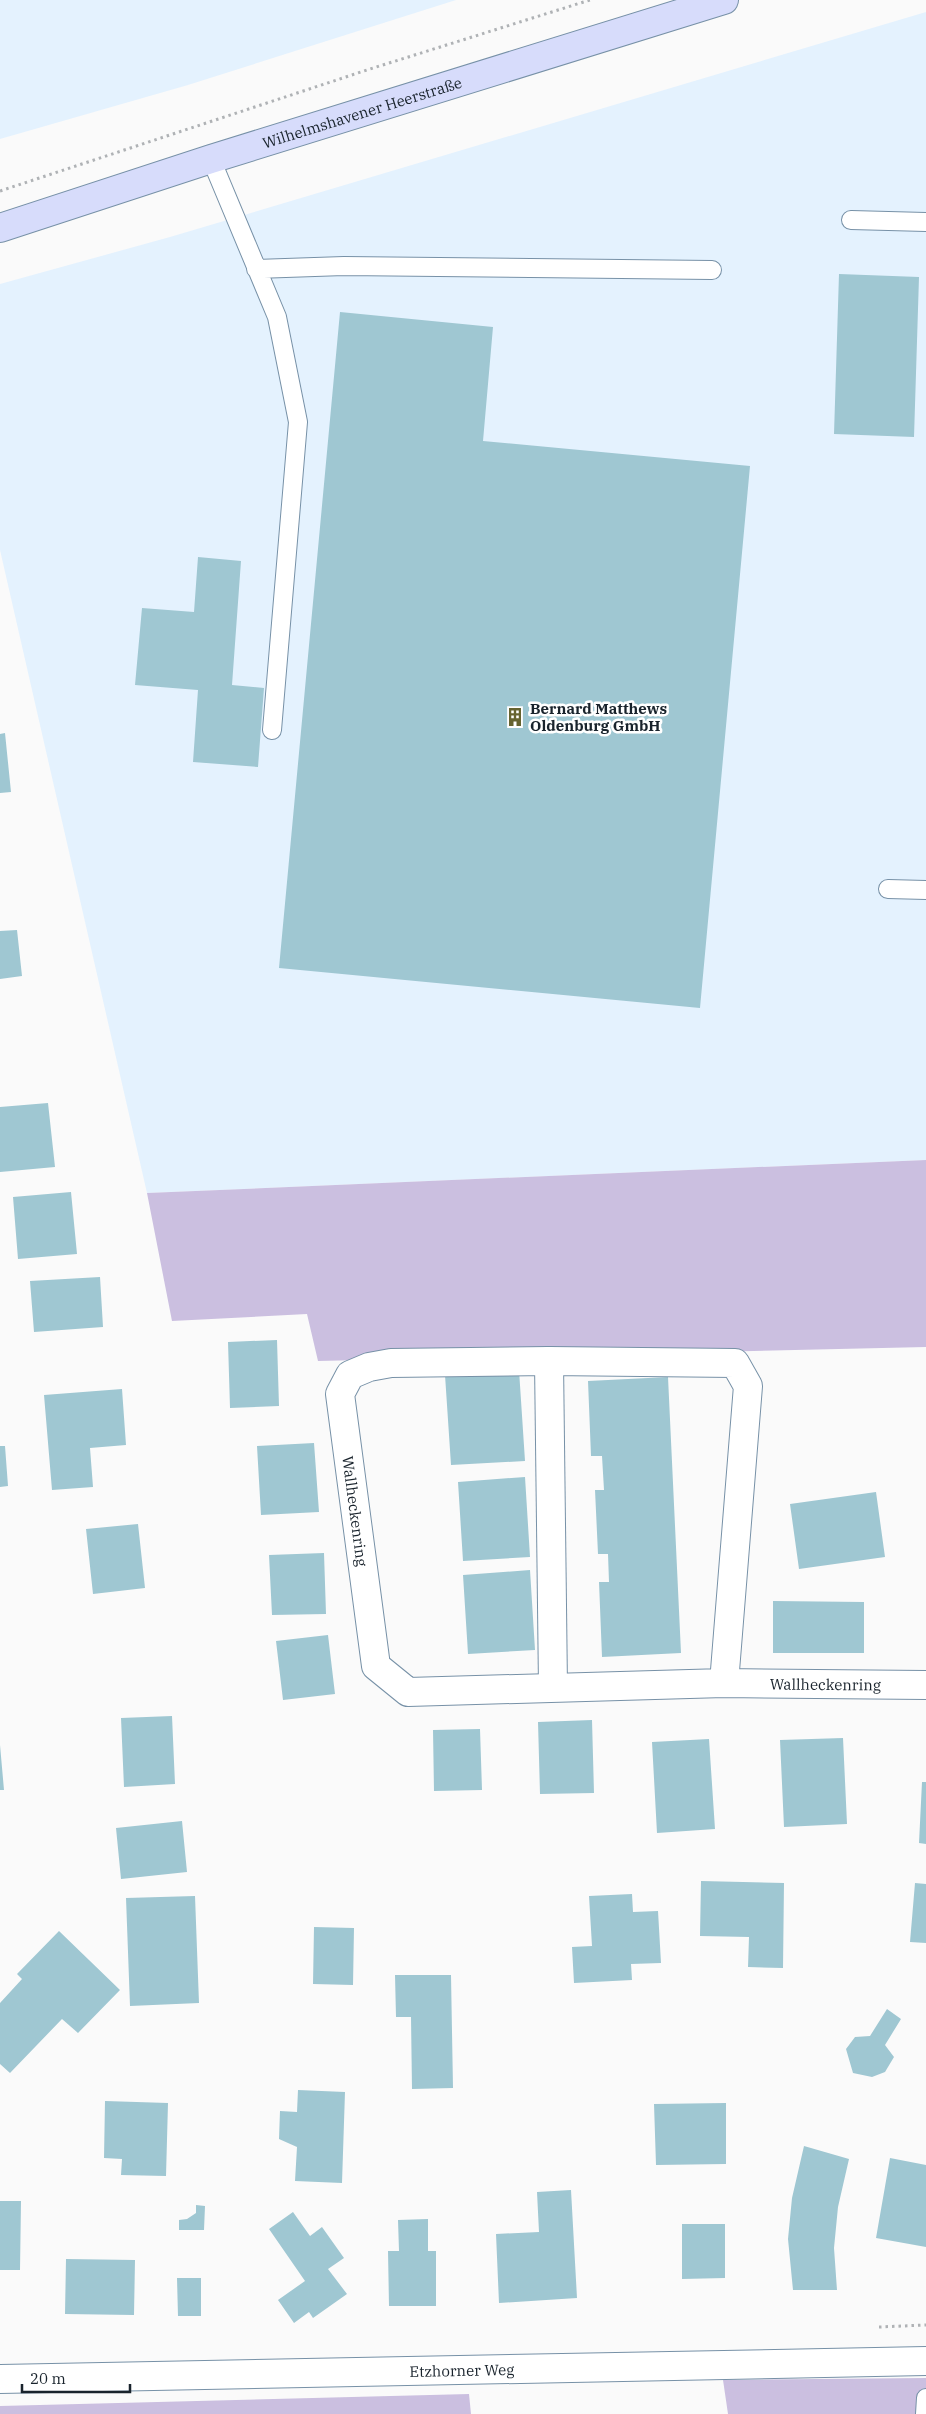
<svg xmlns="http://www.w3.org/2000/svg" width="926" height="2414" font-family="'IBM Plex Serif',serif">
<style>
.built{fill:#e4f2fe}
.forest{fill:#cbbfe0}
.building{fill:#9fc7d2}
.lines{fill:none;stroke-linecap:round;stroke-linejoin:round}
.lane-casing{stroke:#7791a7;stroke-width:20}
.street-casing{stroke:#7791a7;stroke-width:30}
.secondary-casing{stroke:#7791a7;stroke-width:30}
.path{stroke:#afb2b5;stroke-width:3;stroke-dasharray:2.5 4;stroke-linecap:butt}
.lane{stroke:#fff;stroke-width:18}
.street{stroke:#fff;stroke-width:28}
.secondary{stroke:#d7dcfb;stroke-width:28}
.labels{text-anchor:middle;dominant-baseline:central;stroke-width:5;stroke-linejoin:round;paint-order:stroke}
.street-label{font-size:15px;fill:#19232c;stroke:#fff}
.poi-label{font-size:15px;font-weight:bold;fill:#19232c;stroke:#fff;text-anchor:start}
</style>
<rect width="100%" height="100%" fill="#fafafa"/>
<path class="built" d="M0,0H456L188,85L0,139Z
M926,12V1160L147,1193L0,550V284L170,237Z"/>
<path class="forest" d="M926,1160V1347L318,1361L307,1314L172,1321L147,1193Z
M926,2378V2414H728L723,2380Z
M469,2394L471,2414H0V2406Z"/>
<path class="building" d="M839,274L919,277L914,437L834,434Z
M340,312L493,327L483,441L750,466L700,1008L279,968Z
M198,557L241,561L232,685L264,688L258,767L193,762L198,690L135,685L142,608L194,612Z
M5,733L11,792L0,793V734Z
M17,930L22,976L0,979V931Z
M48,1103L55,1167L0,1172V1107Z
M71,1192L77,1254L18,1259L13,1197Z
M100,1277L103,1327L34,1332L30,1281Z
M277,1340L279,1406L230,1408L228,1342Z
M519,1370L525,1461L451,1465L445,1375Z
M668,1377L681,1653L602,1657L599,1582H609L608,1554H598L595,1490H604L602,1456H591L588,1381Z
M122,1389L126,1445L90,1448L93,1487L52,1490L44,1395Z
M314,1443L319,1512L261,1515L257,1446Z
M0,1446H5L8,1486L0,1487Z
M525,1477L530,1557L463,1561L458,1482Z
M876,1492L885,1557L799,1569L790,1504Z
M138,1524L145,1588L93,1594L86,1529Z
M324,1553L326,1614L272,1615L269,1555Z
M530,1570L535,1650L468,1654L463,1575Z
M773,1601L864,1602V1653H773Z
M328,1635L335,1694L283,1700L276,1641Z
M172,1716L175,1784L124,1787L121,1718Z
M592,1720L594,1793L540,1794L538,1722Z
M480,1729L482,1790L434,1791L433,1730Z
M843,1738L847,1824L784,1827L780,1740Z
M709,1739L715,1829L657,1833L652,1742Z
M0,1745L4,1790H0Z
M922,1782H926V1844L919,1843Z
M182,1821L187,1872L121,1879L116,1828Z
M701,1881L784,1883L783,1968L748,1967L749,1937L700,1936Z
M915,1883L926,1884V1943L910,1942Z
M632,1894L633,1912L658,1911L661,1963L631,1964L632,1980L574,1983L572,1947L592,1946L589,1896Z
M195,1896L199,2003L130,2006L126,1898Z
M314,1927L354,1928L353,1985L313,1984Z
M59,1931L120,1990L78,2033L62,2019L10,2073L0,2064V2003L22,1979L17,1974Z
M395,1975H451L453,2088L412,2089L411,2017H396Z
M887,2009L901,2019L885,2045L894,2057L885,2072L872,2077L853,2073L846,2049L855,2037L870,2036Z
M298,2090L345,2092L342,2183L295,2181L297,2147L279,2139L280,2111L297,2112Z
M105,2101L168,2103L166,2176L121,2175L122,2159L104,2158Z
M726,2103V2164L656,2165L654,2104Z
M804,2146L849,2159L838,2207L834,2248L837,2290H793L788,2239L792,2198Z
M890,2158L926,2165V2247L876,2238Z
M571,2190L577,2298L499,2303L496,2234L539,2232L537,2192Z
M0,2201H21L20,2270H0Z
M196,2205L205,2206L204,2230H179V2220L187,2219L196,2213Z
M293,2212L310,2236L322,2227L344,2258L328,2269L347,2294L313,2318L309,2312L294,2323L278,2300L305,2281L269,2229Z
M428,2219V2251H436V2306H389L388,2251H399L398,2220Z
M682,2224H725V2278L682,2279Z
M66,2259L135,2260L134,2315L65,2314Z
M177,2278H201V2316H178Z"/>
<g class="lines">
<g class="lane-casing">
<path id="lane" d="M211,159L277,317L298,422L272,730
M851,220L926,222
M256,269L344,266L712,270
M888,889L926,890
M925,2414L926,2398"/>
</g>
<g class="street-casing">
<g id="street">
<path d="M549,1361L553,1687"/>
<path id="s1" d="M724,1683L748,1386L735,1363L549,1361L391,1363L369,1367L350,1375L340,1394L376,1666L408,1692L724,1683L926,1685"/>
<path id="s2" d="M0,2379L926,2361"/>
</g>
</g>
<g class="secondary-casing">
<g id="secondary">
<path id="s3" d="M0,228L211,159L724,0"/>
</g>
</g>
<path class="path" d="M0,191L370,69L590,0
M879,2327L926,2325"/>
<use href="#lane" class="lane"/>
<use href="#street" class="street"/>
<use href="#secondary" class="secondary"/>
</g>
<defs>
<g id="building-bare" transform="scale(1.5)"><path d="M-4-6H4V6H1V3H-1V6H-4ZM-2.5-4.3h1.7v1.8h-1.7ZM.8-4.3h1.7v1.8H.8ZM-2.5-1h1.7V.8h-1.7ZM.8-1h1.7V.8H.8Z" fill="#666330" stroke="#fff" stroke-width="2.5" paint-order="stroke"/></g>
</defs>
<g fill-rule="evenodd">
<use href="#building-bare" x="515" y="717"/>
</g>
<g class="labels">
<g class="street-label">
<text stroke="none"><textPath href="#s3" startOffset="380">Wilhelmshavener Heerstraße</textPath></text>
<text stroke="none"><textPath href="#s1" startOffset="851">Wallheckenring</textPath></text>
<text stroke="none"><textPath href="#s1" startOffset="1466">Wallheckenring</textPath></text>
<text stroke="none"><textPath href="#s2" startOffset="462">Etzhorner Weg</textPath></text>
</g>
<g class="poi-label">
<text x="530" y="708">Bernard Matthews<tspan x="530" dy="17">Oldenburg GmbH</tspan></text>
</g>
</g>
<path d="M22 2384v8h108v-8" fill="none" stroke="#19232c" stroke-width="2.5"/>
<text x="30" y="2384" font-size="15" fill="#19232c" stroke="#ffffff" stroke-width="4" paint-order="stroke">20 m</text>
</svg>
